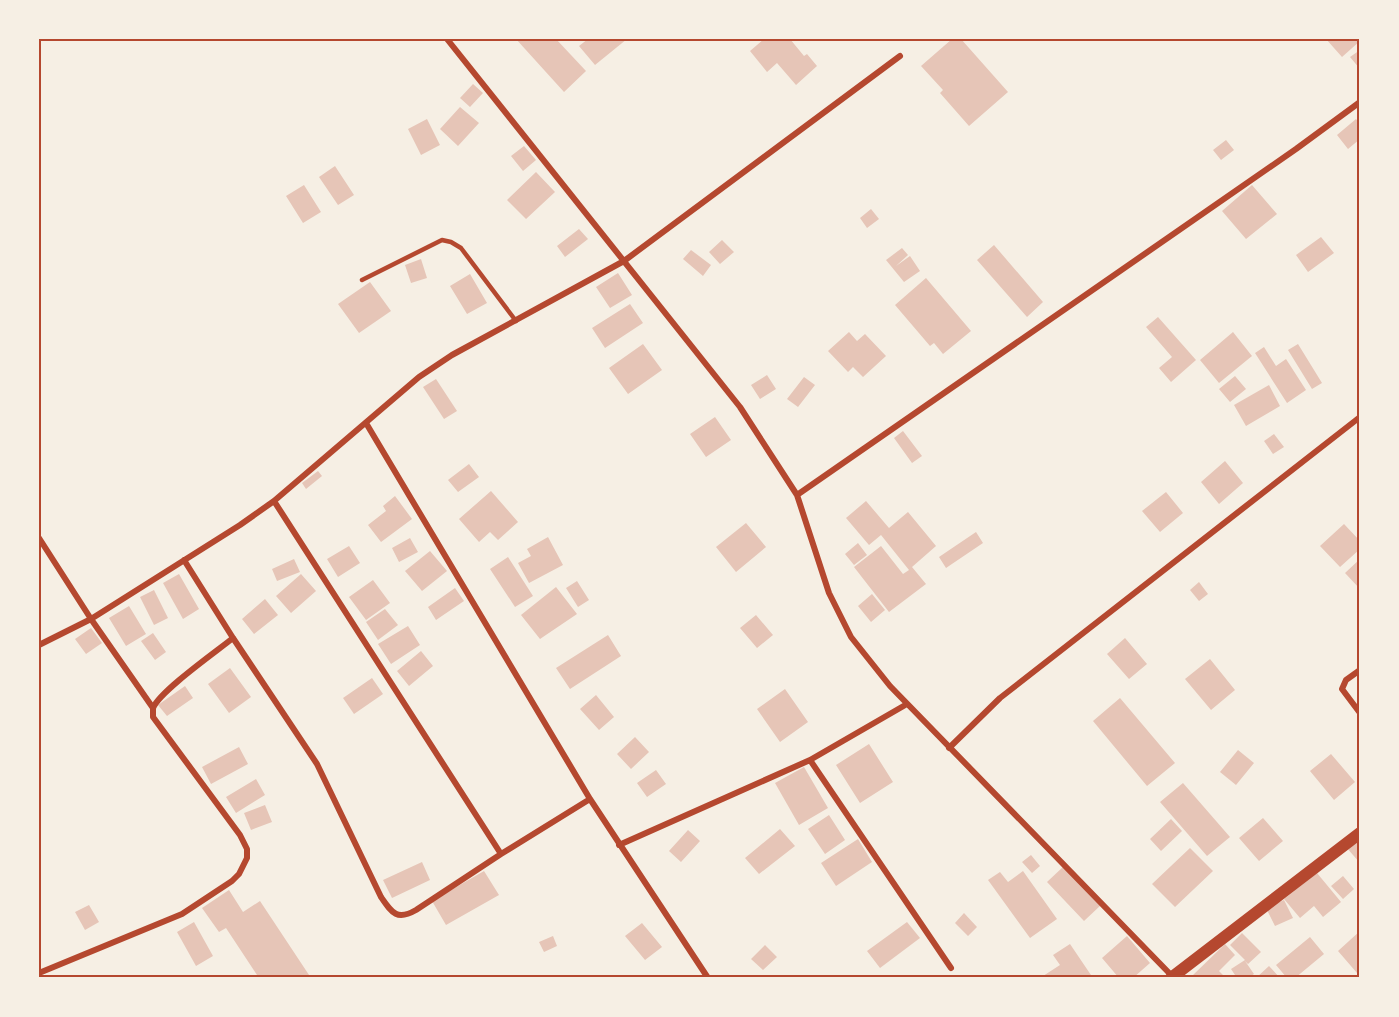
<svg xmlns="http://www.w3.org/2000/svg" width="1399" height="1017" font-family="Rubik,sans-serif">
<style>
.building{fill:#e6c5b7}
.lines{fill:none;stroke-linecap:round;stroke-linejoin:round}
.service{stroke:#b5482f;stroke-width:4.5}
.minor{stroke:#b5482f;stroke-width:6}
.secondary{stroke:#b5482f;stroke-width:12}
.neatline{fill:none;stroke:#b5482f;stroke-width:2}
</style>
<rect width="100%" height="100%" fill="#f6efe4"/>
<path class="building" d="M516,39H556L586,71L564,92Z
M588,39H627L595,65L579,46Z
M764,39H790L804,56L807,54L817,66L796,85L777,63L767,72L750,51Z
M952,39H961L1008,92L969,126L940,93L943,90L921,66Z
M1326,39H1360V41L1342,57Z
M1360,50V69L1350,57Z
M473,84L483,93L470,107L460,98Z
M460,107L479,123L458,146L440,129Z
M427,119L440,145L421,155L408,129Z
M1356,119L1360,124V139L1348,149L1337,135Z
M1226,140L1234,150L1221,160L1213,150Z
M524,146L536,160L523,171L511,156Z
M335,166L354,195L338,205L319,177Z
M536,172L555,192L526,219L507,200Z
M304,185L321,212L303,223L286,196Z
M1252,185L1277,214L1246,239L1222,211Z
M871,209L879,219L867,228L860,218Z
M579,229L588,239L565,257L557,246Z
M1321,237L1334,253L1308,272L1296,255Z
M722,240L734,252L720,264L709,252Z
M994,245L1043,302L1027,317L977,260Z
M902,248L908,255L896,266L910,256L920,271L904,282L886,260Z
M691,250L711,265L703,276L683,259Z
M421,259L427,278L411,283L405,265Z
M618,273L632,295L610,308L596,287Z
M470,274L487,303L467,314L450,286Z
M926,278L971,331L943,354L934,343L930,346L895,305Z
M370,282L391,311L359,333L338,304Z
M630,304L643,323L605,348L592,328Z
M1158,317L1196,360L1171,382L1159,368L1172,357L1146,327Z
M849,332L857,341L865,334L886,356L863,377L853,367L848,372L828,351Z
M1233,332L1252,356L1219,383L1200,360Z
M643,344L662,370L628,394L609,368Z
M1298,344L1322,383L1312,389L1288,350Z
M1264,347L1276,366L1286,359L1306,390L1287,403L1255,353Z
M767,375L776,389L760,399L751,385Z
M1235,376L1246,389L1230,402L1219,389Z
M804,377L815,385L798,407L787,399Z
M436,379L457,411L444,419L423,387Z
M1269,385L1280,406L1246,426L1234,405Z
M715,417L731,440L706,457L690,434Z
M903,431L922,456L912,463L894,438Z
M1274,434L1284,447L1273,454L1264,441Z
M1225,461L1243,483L1219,504L1201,482Z
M469,464L479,477L458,492L448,480Z
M318,471L322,476L306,489L302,483Z
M491,491L518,522L498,540L490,532L479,542L459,519Z
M1166,492L1183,513L1160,532L1142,511Z
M395,496L412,519L381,542L368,525L386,511L383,506Z
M866,501L889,528L908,512L936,546L912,567L926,584L889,612L854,567L881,546L903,574L909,570L881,535L869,545L846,518Z
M746,523L766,547L736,572L716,547Z
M1344,524L1360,541V549L1340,567L1320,546Z
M976,532L983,543L946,568L939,557Z
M548,537L563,565L529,583L518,563L531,556L527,549Z
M410,538L418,552L399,562L392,548Z
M858,543L867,555L854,565L845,554Z
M349,546L360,563L338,577L327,559Z
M430,551L447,571L422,591L405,571Z
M508,557L533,596L515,607L490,569Z
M294,559L300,572L277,581L272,569Z
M1360,559V589L1345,573Z
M179,574L199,609L183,619L163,583Z
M301,574L316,591L291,613L276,596Z
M373,580L390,603L366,620L349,597Z
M577,581L589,600L578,607L566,588Z
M1199,582L1208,594L1199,601L1190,590Z
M556,587L577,614L540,639L521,615Z
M455,588L464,601L436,620L428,607Z
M154,590L168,618L154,625L140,597Z
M872,594L885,610L871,622L858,606Z
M265,599L278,615L254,634L242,619Z
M129,606L146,634L126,646L109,618Z
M385,609L398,625L378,640L366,622Z
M756,615L773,635L757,648L740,628Z
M408,626L420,645L391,664L378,644Z
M91,628L102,643L86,654L75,639Z
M153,633L166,652L155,660L141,641Z
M608,635L621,656L570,689L556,668Z
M1125,638L1147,664L1129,679L1107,654Z
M421,651L433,666L409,686L397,671Z
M1210,659L1235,690L1211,710L1185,679Z
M230,668L251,697L229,713L208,684Z
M372,678L383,694L354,714L343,698Z
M185,686L193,698L167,716L158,705Z
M785,689L808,722L780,742L757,709Z
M596,695L614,717L599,730L580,709Z
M1120,698L1175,763L1147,786L1093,721Z
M635,737L649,752L631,769L617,754Z
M869,744L893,782L860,803L836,765Z
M239,747L248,764L211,784L202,767Z
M1238,750L1254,763L1236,785L1220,772Z
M1331,754L1355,782L1334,800L1310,771Z
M804,767L828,808L799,825L775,783Z
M656,770L666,784L647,797L637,783Z
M256,779L265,795L236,813L226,797Z
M1183,783L1230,837L1207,856L1160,802Z
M265,805L272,822L251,830L244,813Z
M829,815L845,840L825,854L808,829Z
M1263,818L1283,841L1259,861L1239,838Z
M1171,819L1182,831L1161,851L1150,839Z
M780,829L795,846L759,874L745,858Z
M688,830L700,841L681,862L669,851Z
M1360,836V863L1346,847Z
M858,839L872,862L836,886L821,863Z
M1190,848L1213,871L1175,907L1152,884Z
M1031,855L1040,866L1032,873L1022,862Z
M422,862L430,880L392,898L383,880Z
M1064,866L1101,905L1084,921L1047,882Z
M484,871L499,895L446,925L432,901Z
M1023,871L1057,919L1030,938L988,880L1000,872L1008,882Z
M1317,873L1341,902L1323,917L1314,906L1300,918L1284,899Z
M1343,876L1354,889L1343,899L1331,886Z
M229,890L243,912L260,901L311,978H259L226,928L219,932L202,908Z
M1284,900L1293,918L1275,926L1266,908Z
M89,905L99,922L85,930L75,912Z
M964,913L977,927L968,936L955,923Z
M194,922L213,956L196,966L177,932Z
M907,922L920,938L880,968L867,951Z
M642,923L662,947L645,960L625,936Z
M1360,931V970L1357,973L1338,951Z
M1242,933L1261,952L1248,964L1245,961L1254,974L1248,978H1237L1231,969L1245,960L1230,945Z
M553,936L557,946L544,952L539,942Z
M1127,936L1150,963L1133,978H1119L1102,958Z
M1310,937L1324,954L1295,978H1287L1276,965Z
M1070,944L1093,978H1040L1060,965L1053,955Z
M1225,944L1235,955L1219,971L1226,978H1194L1192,976Z
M765,945L777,957L763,970L751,959Z
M1269,966L1280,978H1256Z"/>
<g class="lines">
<path class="service" d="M362,280L442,240L451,242L461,248L516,321"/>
<path class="minor" d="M447,39L740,407L797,495L829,593L851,637L890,686L1173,977
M366,423L590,799L708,978
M797,495L1296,149L1360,102
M274,501L501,854
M39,538L91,619L153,708
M184,560L233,638L317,764L381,897C392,913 397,921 416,910L501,854L590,799
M39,645L91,619L240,525L274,501L419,377L452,355L624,261L900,56
M1360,670L1346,680L1342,689L1360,713
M907,704L810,760L951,968
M949,748L1000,698L1360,417
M619,845L810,760
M39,973L182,914L232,881L239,874L247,858V849L240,835L153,717C153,715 153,710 153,708C160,691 217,651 233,638"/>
<path class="secondary" d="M1171,978L1360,833"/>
</g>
<rect width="1399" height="1017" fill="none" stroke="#f6efe4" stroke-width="81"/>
<rect x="40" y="40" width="1318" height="936" class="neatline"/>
</svg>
